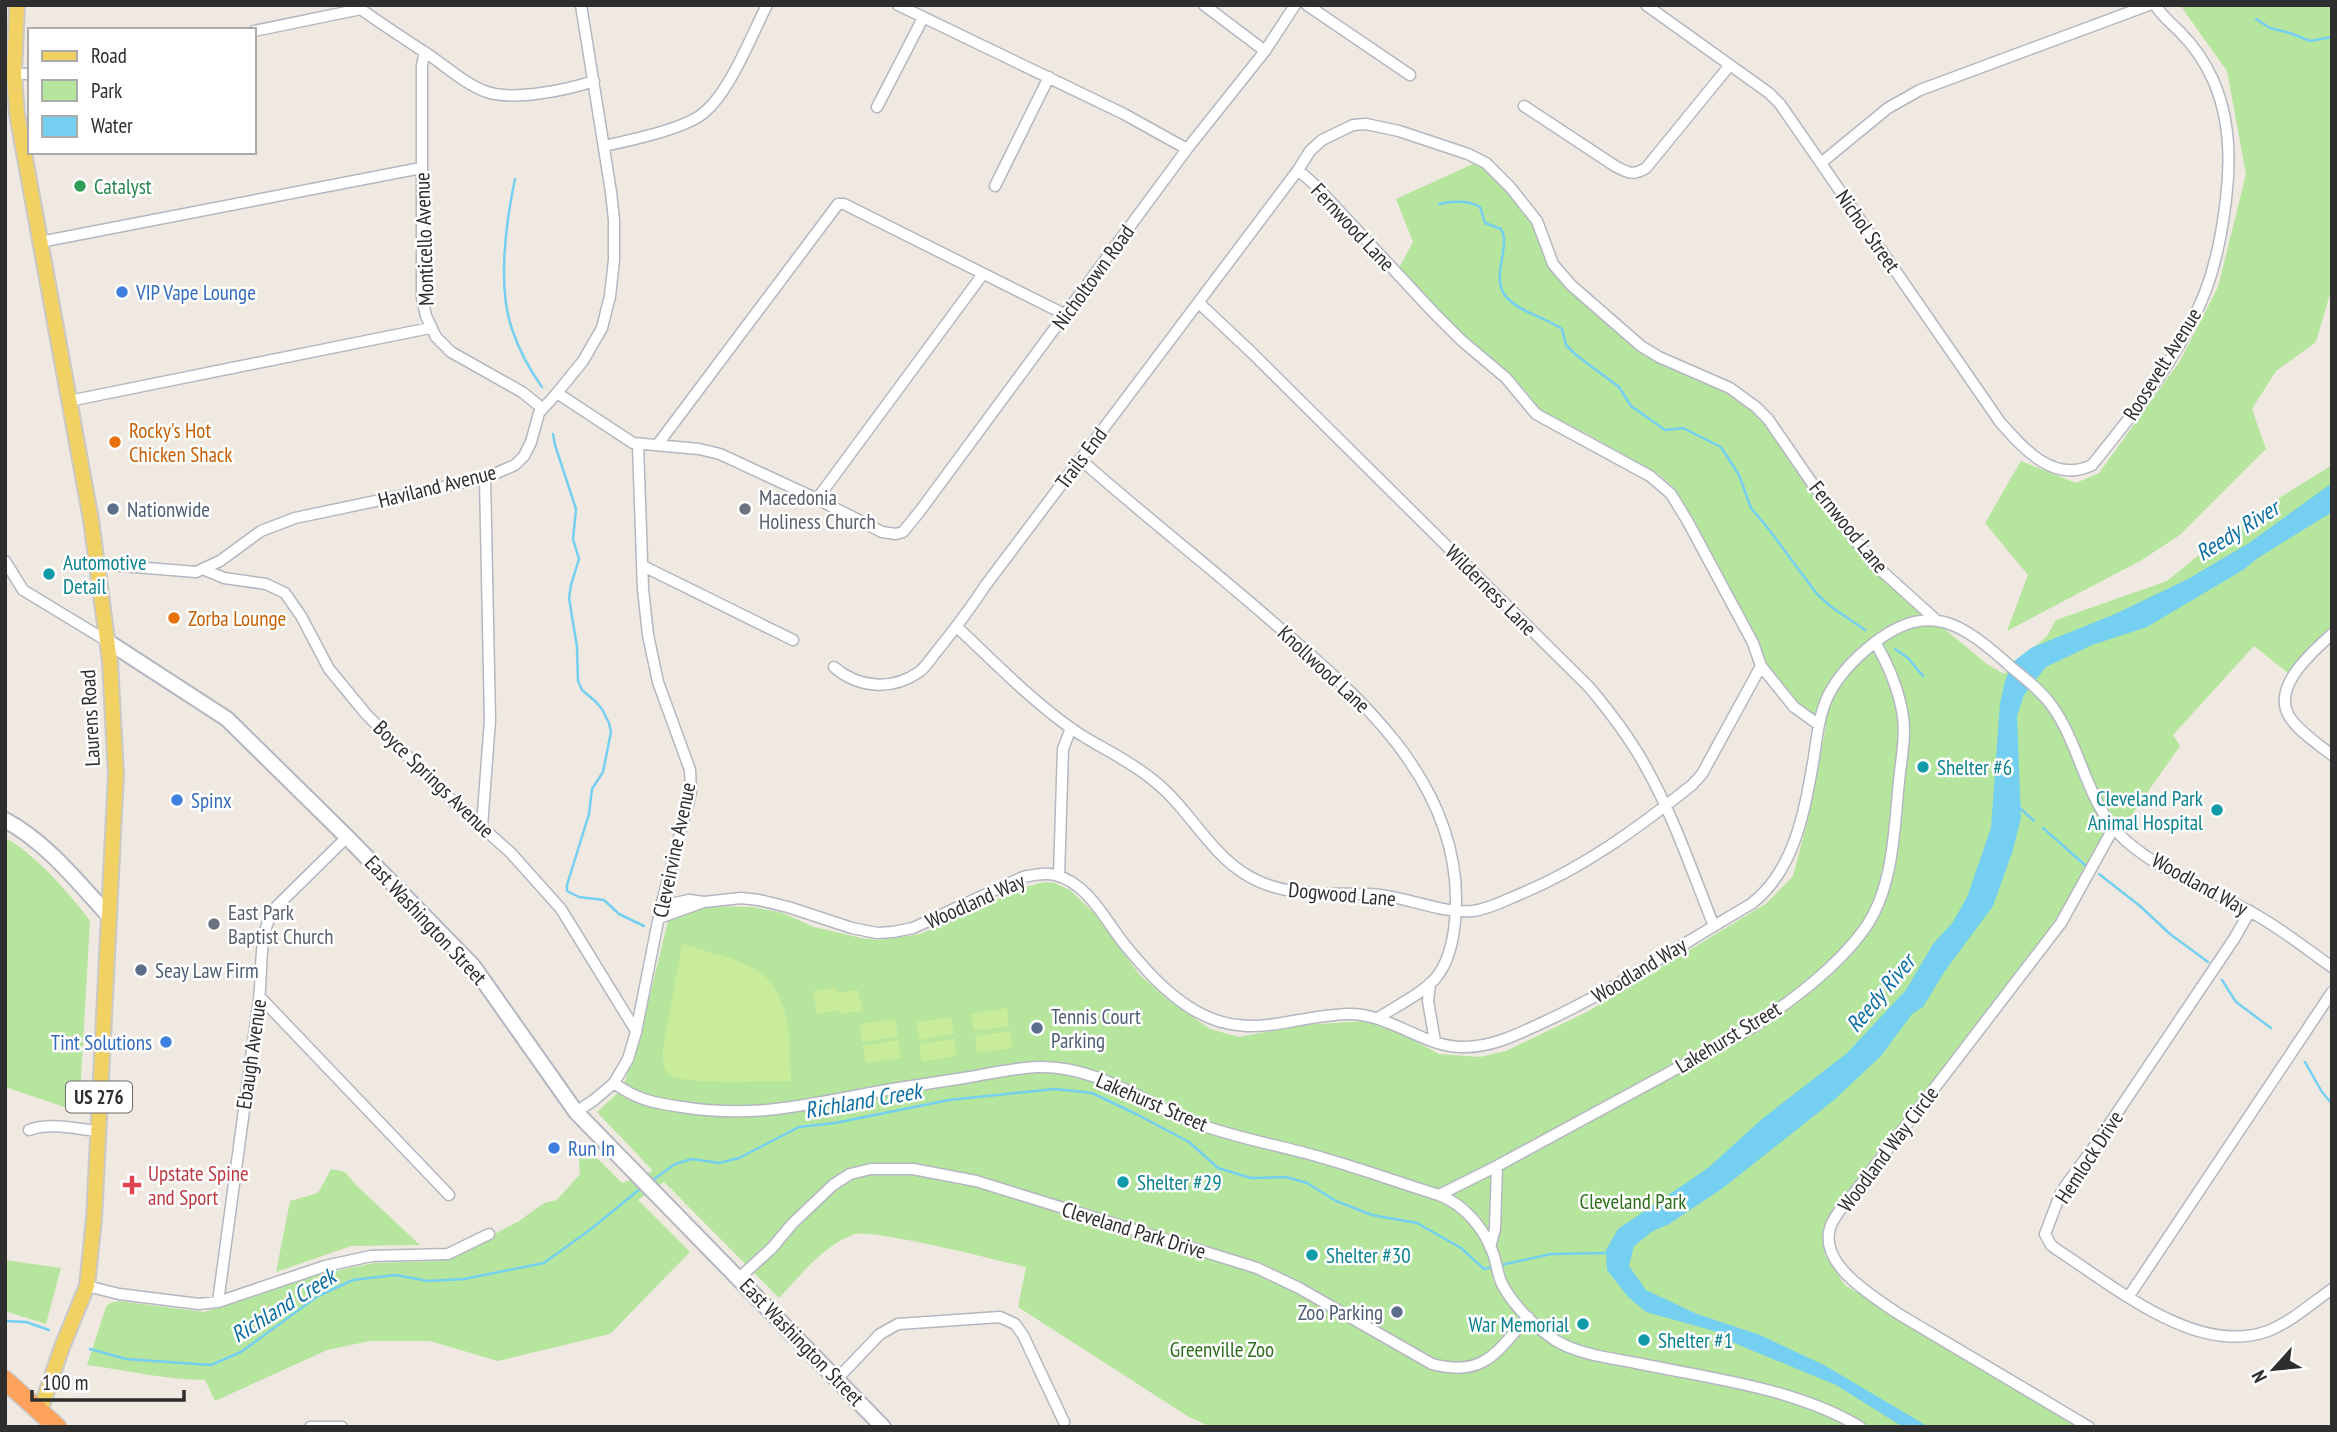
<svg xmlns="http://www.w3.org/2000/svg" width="2337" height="1432" font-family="'PT Sans Narrow',sans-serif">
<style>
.green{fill:#b6e59e}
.pitch{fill:#c9ec9a}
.water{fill:#75cff0}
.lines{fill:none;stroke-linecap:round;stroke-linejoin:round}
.stream{stroke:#75cff0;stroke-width:2.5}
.street-casing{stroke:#b4b7c1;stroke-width:13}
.secondary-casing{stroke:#b4b7c1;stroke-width:18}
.primary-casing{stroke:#c9c9c9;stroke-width:18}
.highway-casing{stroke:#c9c9c9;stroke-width:21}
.street{stroke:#fff;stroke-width:10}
.secondary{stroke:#fff;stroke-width:14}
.primary{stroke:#f2d163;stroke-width:14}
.highway{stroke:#ffa35c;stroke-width:18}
.leisure-dot{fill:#2e9e5b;stroke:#fff;stroke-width:2.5}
.shop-dot{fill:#3f7fe0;stroke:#fff;stroke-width:2.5}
.food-dot{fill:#e8710a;stroke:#fff;stroke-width:2.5}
.service-dot{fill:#5c6f8a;stroke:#fff;stroke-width:2.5}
.worship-dot{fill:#6b7280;stroke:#fff;stroke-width:2.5}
.culture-dot{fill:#0f9aa8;stroke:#fff;stroke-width:2.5}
.health-dot{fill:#e0444e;stroke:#fff;stroke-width:2.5}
.labels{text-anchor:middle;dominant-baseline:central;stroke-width:5;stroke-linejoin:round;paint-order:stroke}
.shield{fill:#fff;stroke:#6d6d6d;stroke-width:2}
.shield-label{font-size:19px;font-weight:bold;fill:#2e2e2e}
.leisure-label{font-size:21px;fill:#27864d;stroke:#fff;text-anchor:start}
.street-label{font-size:21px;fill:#2e2e2e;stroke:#fff}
.shop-label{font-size:21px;fill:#366cbe;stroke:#fff;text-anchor:start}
.food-label{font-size:21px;fill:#c56008;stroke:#fff;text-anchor:start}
.worship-label{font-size:21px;fill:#5b616d;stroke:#fff;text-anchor:start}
.service-label{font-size:21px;fill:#4e5e75;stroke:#fff;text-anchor:start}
.culture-label{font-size:21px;fill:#0d838f;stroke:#fff;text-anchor:start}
.health-label{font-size:21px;fill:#be3a42;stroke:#fff;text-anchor:start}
.park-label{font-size:21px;fill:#2c6e1b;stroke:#fff}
.water-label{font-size:23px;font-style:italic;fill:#0d6fa3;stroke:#fff}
</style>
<rect width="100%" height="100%" fill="#efe9e1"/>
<path class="green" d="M2180,5H2332V287L2316,342L2276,371L2252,409L2266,449L2180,535L2140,561L2007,631L2028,575L1985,523L2021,461L2076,483L2099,473L2180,361L2218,287L2246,174L2227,71Z
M1477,162L1506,187L1533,217L1552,268L1611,325L1733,394L1761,416L1789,455L1913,603L1987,664L2004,674L2047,636L2056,620L2167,581L2233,527L2332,465V626L2288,673L2254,646L2173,735L2180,746L2131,816L2102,837L2069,899L2044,936L1827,1218L1822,1233L1825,1255L1845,1285L1980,1369L2081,1427H1211L1189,1417L1018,1307L1026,1267C999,1261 870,1227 852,1235C822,1247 801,1275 779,1298L664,1182L638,1200L690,1252L610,1334L498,1361L430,1341H370L327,1350L215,1401L205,1380C166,1380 126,1370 87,1365L106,1307L110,1303L119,1301L204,1312L318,1275L349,1268L374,1263L434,1261L452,1257L519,1221L544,1203L557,1200L580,1174L579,1160L583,1144L622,1183L653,1171L597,1112L623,1088L646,1011L669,917L701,906L753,907L783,913L814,927L861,938L879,940L920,934L1022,888L1044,882L1055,883L1070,890L1094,913L1139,974L1167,999L1210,1029L1239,1037L1303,1025L1365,1021L1400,1033L1439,1054L1480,1057L1506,1051L1587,1012L1767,903L1793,876L1807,823L1826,726L1803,708L1779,684L1767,664L1743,612L1675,489L1660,475L1589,435L1540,410L1517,381L1455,327L1399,268L1413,242L1396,199Z
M5,838C32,851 72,896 90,921L79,1112L5,1087Z
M331,1169L345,1172L357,1186L420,1245L351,1246L276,1272L290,1201L318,1193Z
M5,1260L61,1268L46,1324L5,1311Z"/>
<path class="pitch" d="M682,944C703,951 730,956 749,966C793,987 789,1040 791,1081C769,1081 683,1086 669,1074C662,1068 663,1058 663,1048Z
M836,988L837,993L858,990L863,1011L840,1014L839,1010L817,1014L813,991Z
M1007,1008L1009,1026L974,1031L971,1014Z
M951,1017L954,1034L919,1040L916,1022Z
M895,1019L898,1036L862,1042L860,1024Z
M1010,1031L1013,1048L977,1053L975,1036Z
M954,1039L957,1056L922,1062L919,1044Z
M898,1040L901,1058L866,1063L863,1046Z"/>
<path class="water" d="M2332,483V512L2258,558L2243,570L2147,627L2092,645L2046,667L2024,695L2017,716L2021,817L2013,850L1993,906L1945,971L1923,1007L1912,1014L1881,1056L1834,1100L1723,1188L1669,1224L1653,1231L1634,1246L1629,1266L1646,1290L1697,1314L1760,1335L1824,1365L1929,1427H1903L1836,1385L1734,1343L1714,1331L1646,1312L1628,1297L1607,1270L1606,1250L1618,1229L1708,1168L1762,1119L1847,1053L1906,990L1933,944L1953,922L1967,897L1991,828L2000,703L2005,681L2013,662L2031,648L2115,614L2188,579L2249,543Z"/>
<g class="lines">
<path class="stream" d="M2256,19L2270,28L2290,33L2310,41L2332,37
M515,179C506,222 497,287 512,329C519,350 529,369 542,387
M1439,204C1453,201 1468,200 1480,207L1485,223L1501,229C1512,247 1488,279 1508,299C1524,314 1545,317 1562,329L1566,345L1576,355L1619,387L1631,406L1665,430L1683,428L1721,447L1739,475L1751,508L1767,527L1817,594L1830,606L1865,630
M553,434L555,445L576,509L573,539L579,559L571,585L569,598L577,647L578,681L582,690L595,701L602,709L609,723L611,732L603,772L592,789L589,814L567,885V891L579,897L604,900L619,914L644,926
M1895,649L1908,658L1923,676
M2019,807L2034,821
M2043,828L2085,865
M2099,874L2140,906L2170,934L2208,962
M2222,980L2236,1002L2271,1028
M2305,1062L2322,1092L2332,1104
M650,1182L675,1164L692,1159L719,1163L739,1158L799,1127L835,1123L949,1100L1055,1089L1092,1093L1136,1114L1189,1142L1218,1168L1251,1178L1286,1177L1307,1183L1336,1201L1372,1215L1417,1223L1461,1248L1484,1269L1494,1267
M1501,1265L1551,1254L1609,1253
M5,1321L26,1322L49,1330
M90,1349L126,1359L211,1365L241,1352L318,1296L353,1280L395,1275L428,1281L464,1279L544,1263L591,1229L641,1188"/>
<g class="street-casing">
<path id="street" d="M355,5C380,23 406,40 432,57C449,69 467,85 487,92C514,101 567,90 594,81
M898,5L1124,114L1187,149
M1204,5L1265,51
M1307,5L1410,75
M1646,5L1769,93L1780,104L2000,422C2024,449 2054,484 2092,465C2133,414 2175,363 2201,302C2215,270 2222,234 2226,199C2231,159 2230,118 2213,80C2205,62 2194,46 2180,32C2171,23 2162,16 2155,5
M254,31L361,9
M425,52L422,65V298L426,316L436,337L451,352L522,392L542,408
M14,74H30
M1524,106L1615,166C1628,173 1633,176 1646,168L1730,65
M877,107L923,18
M604,146C630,140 680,130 701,115C729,95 751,36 767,5
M1821,163L1888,108L1920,90L2149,5
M1298,170L1315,185L1434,313L1461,340L1506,378L1536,414L1650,476L1671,494L1688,522L1753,643L1761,666L1794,707L1819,725
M995,186L1049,77
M40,242L421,168
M1199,303L1249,350L1589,687C1611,713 1632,741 1648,771C1675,820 1693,874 1714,926
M557,393L633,443L699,449L720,454L817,499L882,532L896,534L903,532L920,511L1187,149L1265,51L1295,5
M69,401L430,328
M658,444L838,204H844L1066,315
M1080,459C1141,513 1205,563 1267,617C1352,690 1455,775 1456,898C1456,922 1453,955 1438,975C1426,992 1396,1006 1378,1018
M817,499L983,274
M5,561L23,590L107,641
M98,564L196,572L220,561L261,531L295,518L485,478L515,465L524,456L531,442L539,413L557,393L583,361L602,328L610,296L614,260V220L611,192L581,5
M643,566L793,640
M205,570L224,578L266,584L285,593L301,616L329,669L366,714L444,793L511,853L561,909L636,1031
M957,627C994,662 1030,699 1072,729C1098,747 1128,759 1153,780C1188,807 1207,850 1245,874C1283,898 1326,893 1369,894C1404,895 1440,914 1473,911C1489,909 1504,901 1518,895C1582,869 1638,828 1692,785L1702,774L1761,666
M2332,634C2311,653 2269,689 2291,719C2301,733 2318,744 2332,755
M834,667C858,688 892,691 919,672C926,667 931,658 937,651C954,630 970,609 985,586L1298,170L1310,151L1322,140L1353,125L1366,124L1399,131L1468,154L1486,163L1510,187L1537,221L1553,264L1571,285L1641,346L1659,357L1730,388L1756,407L1768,419L1812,483L1873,563L1935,619
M482,826L490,720L485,478
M1059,876L1063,749L1071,728
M661,906L689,900L704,902L741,898L759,900L788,907L852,928L877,933L893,932L913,928L1023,877C1034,875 1044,872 1055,875C1088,883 1105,920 1125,945C1144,968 1163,990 1189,1007C1246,1044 1287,1016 1348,1014C1390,1013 1424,1048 1464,1047C1493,1047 1518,1034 1544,1022C1616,989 1682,944 1751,904C1795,871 1805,809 1814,757C1817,737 1819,715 1828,696C1838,676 1855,658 1873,644C1929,599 1963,624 2010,666C2025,679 2041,690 2052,706C2082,748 2086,804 2125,840C2161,872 2207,888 2249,911C2278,926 2305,948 2332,967
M2250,911L2234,939L2094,1147L2066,1185L2060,1195L2045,1234L2051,1245L2059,1251C2115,1287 2197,1357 2268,1331C2291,1322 2312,1303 2332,1289
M659,918L701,903
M1430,983L1428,1001L1435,1041
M259,996L449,1195
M614,1083C637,1100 654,1103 682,1107C757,1119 808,1104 881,1091C910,1086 940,1082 970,1077C992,1073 1015,1068 1038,1067C1098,1065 1146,1105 1201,1125C1241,1139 1282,1146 1323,1158C1362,1169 1400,1183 1439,1195L1497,1166L1755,1026C1793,999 1835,969 1863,931C1894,889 1894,830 1899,781C1901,760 1906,737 1903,717C1899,689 1889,666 1875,642
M576,1112L594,1100L614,1083L628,1059L636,1032L661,906L691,792L690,770L658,682L648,635L643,589L638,445
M29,1130C50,1122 76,1129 98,1131
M1439,1195C1465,1205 1485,1229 1494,1256C1497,1266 1498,1277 1503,1286C1515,1307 1535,1327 1555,1340C1577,1354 1610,1358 1636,1363C1708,1378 1796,1388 1860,1427
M1490,1247L1495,1229L1497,1166
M739,1278L772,1248L792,1224L833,1185L850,1174L871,1169H913L976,1181L1257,1268L1299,1288L1432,1364C1485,1378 1497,1351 1528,1317
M87,1286L119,1294L199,1304L218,1302L325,1266L371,1256L448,1254L489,1234
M2129,1296L2332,992
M218,1302C232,1201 246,1100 259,999C263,970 257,930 277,906L347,837
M837,1379L880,1334L898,1324L1000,1317L1015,1324L1023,1335L1064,1422
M310,1427H342
M2089,1427L1897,1313C1873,1296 1819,1265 1830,1228C1834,1215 1847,1202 1855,1192L2061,923L2114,827"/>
</g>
<g class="secondary-casing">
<path id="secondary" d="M107,641L227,719L347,837L473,966L576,1112L883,1427
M5,820C46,842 77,881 108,915"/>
</g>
<g class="primary-casing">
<path id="primary" d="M17,5L14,74L17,114L91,520L110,662L116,774L94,1219L87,1286L62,1347L40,1411"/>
</g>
<g class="highway-casing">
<path id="highway" d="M5,1380L57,1427"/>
</g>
<use href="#street" class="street"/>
<use href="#secondary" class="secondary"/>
<use href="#primary" class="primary"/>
<use href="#highway" class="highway"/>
</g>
<circle class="leisure-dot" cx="80" cy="186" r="7"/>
<g class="shop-dot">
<circle cx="122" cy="292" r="7"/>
<circle cx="177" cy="800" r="7"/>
<circle cx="166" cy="1042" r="7"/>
<circle cx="554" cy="1148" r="7"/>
</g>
<g class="food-dot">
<circle cx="115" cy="442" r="7"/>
<circle cx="174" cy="618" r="7"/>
</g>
<g class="service-dot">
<circle cx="113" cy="509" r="7"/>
<circle cx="141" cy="970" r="7"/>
<circle cx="1037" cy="1028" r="7"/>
<circle cx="1397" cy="1312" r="7"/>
</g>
<g class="worship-dot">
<circle cx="745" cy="509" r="7"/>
<circle cx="214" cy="924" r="7"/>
</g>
<g class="culture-dot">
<circle cx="49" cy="574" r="7"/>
<circle cx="1923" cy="767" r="7"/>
<circle cx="2217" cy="810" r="7"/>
<circle cx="1123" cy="1182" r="7"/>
<circle cx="1312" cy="1255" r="7"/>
<circle cx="1583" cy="1324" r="7"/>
<circle cx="1644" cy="1340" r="7"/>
</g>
<path class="health-dot" d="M128.5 1174.5h7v7h7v7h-7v7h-7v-7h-7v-7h7z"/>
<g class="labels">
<rect class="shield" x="66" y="1081.5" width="66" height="31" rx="5"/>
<g class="shield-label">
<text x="99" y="1097">US 276</text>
</g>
<g class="leisure-label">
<text x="94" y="186">Catalyst</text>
</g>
<g class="street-label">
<text transform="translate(1353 227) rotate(47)">Fernwood Lane</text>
<text transform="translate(1868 231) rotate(55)">Nichol Street</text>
<text transform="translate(424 239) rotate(-92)">Monticello Avenue</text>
<text transform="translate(1093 277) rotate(-54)">Nicholtown Road</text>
<text transform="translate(2162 364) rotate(-58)">Roosevelt Avenue</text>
<text transform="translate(1081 458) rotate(-53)">Trails End</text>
<text transform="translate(437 486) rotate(-14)">Haviland Avenue</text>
<text transform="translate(1849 527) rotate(51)">Fernwood Lane</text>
<text transform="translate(1491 590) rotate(45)">Wilderness Lane</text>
<text transform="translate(1324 669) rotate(43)">Knollwood Lane</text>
<text transform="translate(90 718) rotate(-93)">Laurens Road</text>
<text transform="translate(434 779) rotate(44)">Boyce Springs Avenue</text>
<text transform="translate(674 850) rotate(-78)">Cleveirvine Avenue</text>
<text transform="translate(2200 884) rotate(29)">Woodland Way</text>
<text transform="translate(1342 894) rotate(5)">Dogwood Lane</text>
<text transform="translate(975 901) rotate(-24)">Woodland Way</text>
<text transform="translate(426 920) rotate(47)">East Washington Street</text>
<text transform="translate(1639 970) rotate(-31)">Woodland Way</text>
<text transform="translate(1728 1037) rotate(-31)">Lakehurst Street</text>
<text transform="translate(251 1054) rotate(-82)">Ebaugh Avenue</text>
<text transform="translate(1152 1102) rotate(23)">Lakehurst Street</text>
<text transform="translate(1888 1149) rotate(-53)">Woodland Way Circle</text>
<text transform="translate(2089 1157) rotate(-57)">Hemlock Drive</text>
<text transform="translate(1134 1230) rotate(17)">Cleveland Park Drive</text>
<text transform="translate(802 1342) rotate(46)">East Washington Street</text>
</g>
<g class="shop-label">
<text x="136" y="292">VIP Vape Lounge</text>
<text x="191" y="800">Spinx</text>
<text x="152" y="1042" text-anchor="end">Tint Solutions</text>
<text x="568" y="1148">Run In</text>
</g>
<g class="food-label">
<text x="129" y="430">Rocky's Hot<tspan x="129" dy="24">Chicken Shack</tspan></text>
<text x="188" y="618">Zorba Lounge</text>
</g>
<g class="worship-label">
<text x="759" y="497">Macedonia<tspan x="759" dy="24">Holiness Church</tspan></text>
<text x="228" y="912">East Park<tspan x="228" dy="24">Baptist Church</tspan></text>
</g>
<g class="service-label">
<text x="127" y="509">Nationwide</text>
<text x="155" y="970">Seay Law Firm</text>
<text x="1051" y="1016">Tennis Court<tspan x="1051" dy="24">Parking</tspan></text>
<text x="1383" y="1312" text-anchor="end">Zoo Parking</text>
</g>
<g class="culture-label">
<text x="63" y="562">Automotive<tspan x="63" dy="24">Detail</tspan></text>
<text x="1937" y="767">Shelter #6</text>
<text x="2203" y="798" text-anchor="end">Cleveland Park<tspan x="2203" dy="24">Animal Hospital</tspan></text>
<text x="1137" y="1182">Shelter #29</text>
<text x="1326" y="1255">Shelter #30</text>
<text x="1569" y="1324" text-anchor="end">War Memorial</text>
<text x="1658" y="1340">Shelter #1</text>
</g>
<g class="health-label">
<text x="148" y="1173">Upstate Spine<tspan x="148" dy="24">and Sport</tspan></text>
</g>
<g class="park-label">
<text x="1633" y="1201">Cleveland Park</text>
<text x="1222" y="1349">Greenville Zoo</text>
</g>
<g class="water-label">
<text transform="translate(2237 530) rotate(-32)">Reedy River</text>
<text transform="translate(1880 993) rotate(-50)">Reedy River</text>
<text transform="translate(863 1100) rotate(-10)">Richland Creek</text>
<text transform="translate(283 1305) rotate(-32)">Richland Creek</text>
</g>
</g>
<rect width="2337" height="1432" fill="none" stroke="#2e2e2e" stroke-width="14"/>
<rect x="28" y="28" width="228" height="126" fill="#ffffff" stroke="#ababab" stroke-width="2"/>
<rect x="42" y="51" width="35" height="10" fill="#f2d163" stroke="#ababab" stroke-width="2"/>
<text x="91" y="63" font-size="21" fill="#2e2e2e">Road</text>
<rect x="42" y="80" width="35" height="21" fill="#b6e59e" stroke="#ababab" stroke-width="2"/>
<text x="91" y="98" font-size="21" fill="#2e2e2e">Park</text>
<rect x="42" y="116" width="35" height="21" fill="#75cff0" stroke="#ababab" stroke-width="2"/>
<text x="91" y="133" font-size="21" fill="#2e2e2e">Water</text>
<g transform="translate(2274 1369) rotate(243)" stroke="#ffffff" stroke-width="5" paint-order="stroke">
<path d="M0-5L12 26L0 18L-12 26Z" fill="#2e2e2e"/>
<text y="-10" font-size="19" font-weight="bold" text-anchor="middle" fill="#2e2e2e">N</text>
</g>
<path d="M32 1390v10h152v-10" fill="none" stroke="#2e2e2e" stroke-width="3.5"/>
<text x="42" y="1390" font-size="21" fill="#2e2e2e" stroke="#ffffff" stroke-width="5" paint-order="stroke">100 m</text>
</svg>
